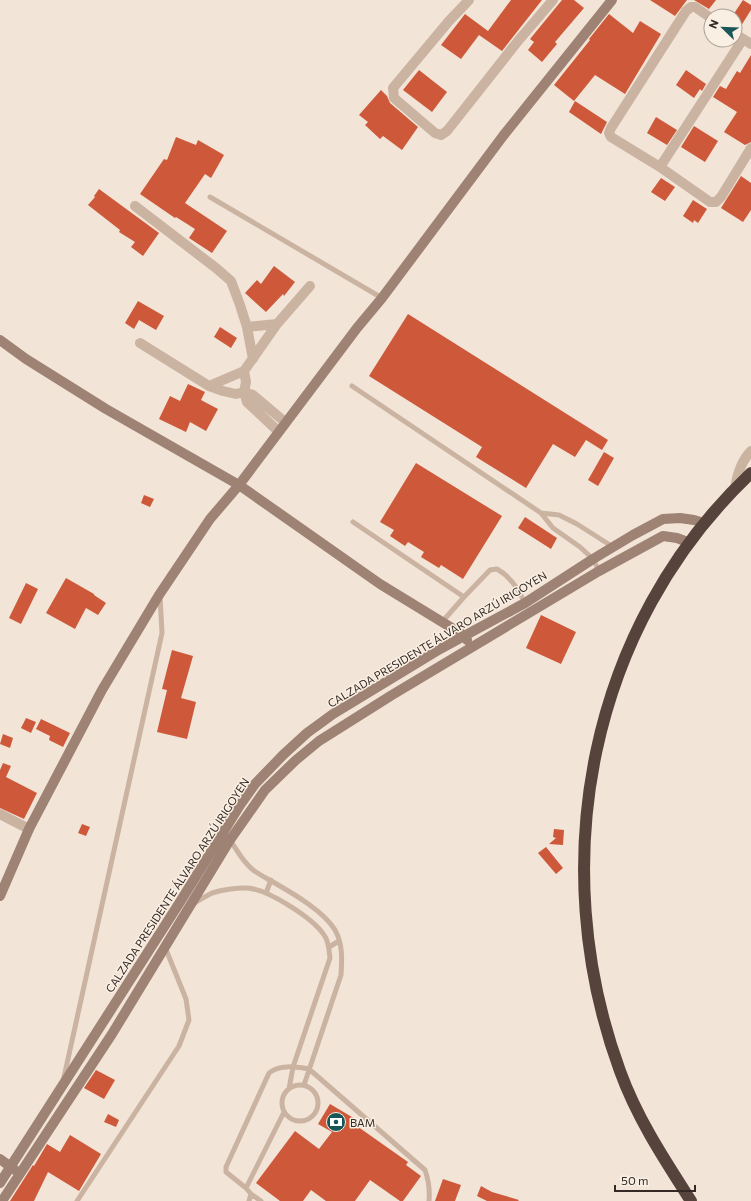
<svg xmlns="http://www.w3.org/2000/svg" width="751" height="1201" font-family="Commissioner,sans-serif">
<style>
.building{fill:#cd593a}
.lines{fill:none;stroke-linecap:round;stroke-linejoin:round}
.lane{stroke:#cbb3a2;stroke-width:5}
.street{stroke:#cbb3a2;stroke-width:10}
.secondary{stroke:#9e8274;stroke-width:10}
.highway{stroke:#56433b;stroke-width:12}
.labels{text-anchor:middle;dominant-baseline:central;stroke-width:3;stroke-linejoin:round;paint-order:stroke}
.street-label{font-size:11px;fill:#352925;stroke:#faefe3}
.poi-label{font-size:11px;fill:#352925;stroke:#faefe3;text-anchor:start}
</style>
<rect width="100%" height="100%" fill="#f2e4d7"/>
<path class="building" d="M511,0H542L502,51L479,35L461,59L441,45L465,14L488,31Z
M562,0H574L584,8L555,42L557,44L542,62L528,50L534,42L530,39Z
M650,0H687L675,16Z
M694,0H716L709,9Z
M743,0L751,5V10L739,29L735,28V12Z
M609,14L633,33L640,21L661,34L625,94L595,75L574,101L554,85L590,40L589,39Z
M751,55V142L745,145L724,132L737,112L713,97L720,86L726,89L737,71L740,73Z
M419,70L447,92L432,112L403,90Z
M686,70L706,84L702,91L700,89L694,98L676,85Z
M381,90L387,96L390,103L418,127L402,150L383,136L380,139L365,125L368,122L359,115Z
M575,101L607,122L601,134L569,112Z
M656,117L677,130L667,145L647,133Z
M694,126L718,141L705,162L681,147Z
M176,137L196,145L198,140L224,155L211,178L205,174L185,203L227,231L212,253L189,238L195,229L176,217L175,218L140,194L164,159L167,160Z
M741,176L751,183V210L743,222L721,208Z
M661,178L675,187L665,201L651,192Z
M99,189L159,233L143,256L131,247L135,242L119,232L120,230L88,205L95,197L94,196Z
M693,200L707,209L698,223L694,220L693,223L683,216Z
M274,266L295,282L284,296L283,294L266,312L245,293L257,280L261,284Z
M138,301L164,316L156,330L139,320L134,329L125,323Z
M408,314L608,440L602,450L586,440L575,457L553,444L526,488L476,457L482,447L369,376Z
M220,327L237,338L231,348L214,337Z
M188,384L205,392L201,400L218,409L206,431L190,422L186,432L159,419L170,396L180,401Z
M604,452L614,458L598,486L588,480Z
M416,463L502,516L463,579L441,565L439,568L421,557L424,552L408,542L405,546L390,536L394,530L380,522Z
M144,495L154,499L150,507L141,503Z
M525,517L557,538L551,549L518,528Z
M66,578L94,594V595L106,603L98,615L86,608L75,629L46,613Z
M26,583L38,589L21,624L9,618Z
M541,615L576,632L561,664L526,648Z
M172,650L193,656L181,698L196,702L187,739L157,732L167,690L162,689Z
M26,718L36,722L31,733L21,728Z
M41,719L70,733L63,747L49,740L50,736L36,729Z
M3,734L13,738L10,748L0,744Z
M3,763L11,766L6,777L37,793L24,819L0,808V770Z
M82,824L90,827L86,836L78,833Z
M554,829L564,830L563,845L549,844L556,838L553,837Z
M546,847L563,868L556,874L538,853Z
M96,1070L115,1080L104,1099L84,1088Z
M330,1104L357,1120L354,1124L408,1162L406,1165L421,1176L403,1201H400L370,1180L355,1201H326L311,1190L303,1201H280L256,1183L295,1131L319,1149L332,1132L318,1124Z
M108,1114L119,1120L116,1127L104,1122Z
M70,1135L101,1154L79,1191L48,1172L34,1201H10L33,1165L34,1166L47,1144L60,1152Z
M443,1179L461,1185L455,1201H435Z
M481,1186L492,1192L519,1200L518,1201H487L477,1196Z"/>
<g class="lines">
<path class="lane" d="M210,197L382,298
M352,386L541,513L553,528L580,547L593,559L599,571
M541,513L559,515L577,524L613,547
M353,522L464,597
M442,622L464,597L490,570L497,569C511,577 519,589 525,604
M230,840C237,850 242,861 252,869C258,874 266,878 273,882C292,893 324,911 335,930C343,944 342,960 341,975L304,1085
M266,893L271,880
M193,904C199,900 206,896 212,893C222,890 235,888 246,888C266,888 313,918 324,935C329,941 329,951 330,958L293,1067L289,1089
M329,947L339,941
M64,1077L162,633L160,596
M282 1103a18 18 0 1 1 36 0a18 18 0 1 1-36 0Z
M246,1188L226,1172V1167L269,1073C279,1064 296,1067 309,1069L425,1170C429,1181 430,1189 429,1201
M77,1201L179,1046L189,1020L186,999L165,947
M249,1201L251,1194
M261,1201L251,1194L246,1188L284,1112"/>
<path class="street" d="M469,0L449,21L393,88L394,98L435,133L441,135L447,131L518,41L553,0
M711,18L695,7H691L686,11L611,128L609,133L611,137L660,167L710,202H716L721,197L751,148
M735,34L751,44
M660,167L743,39
M135,206L216,268L231,281L240,305L247,327L253,359
M247,327L277,324
M140,343L209,386L223,391L236,394L244,392L253,395L285,422
M244,371L246,382L244,392L247,402L278,431
M209,386L244,371L277,324L310,286
M735,489C737,475 741,461 751,451
M0,814L29,829"/>
<path class="secondary" d="M0,340L26,359L106,409L239,485L380,584L465,636L467,640
M0,896L29,829L102,690L159,595L210,519L239,485L357,328L382,298L503,136L612,0
M0,1159L15,1170
M0,1183L180,902L240,805L255,784L283,755L307,733L333,714L440,649L525,603L593,559L633,535L663,519L680,518L694,520L704,523
M2,1201L112,1034L230,840L265,790L296,760L319,741L392,695L599,571L663,536L677,538L690,543"/>
<path class="highway" d="M691,1201C664,1159 637,1118 620,1071C544,864 589,626 751,473"/>
</g>
<defs>
<g id="bank-disc" transform="scale(1)"><circle r="9.5" fill="#195658" stroke="#faefe3"/><path d="M-6-4H6V4H-6ZM0-2.3a2.3 2.3 0 1 0 0 4.6a2.3 2.3 0 1 0 0-4.6Z" fill="#fff"/></g>
</defs>
<g fill-rule="evenodd">
<use href="#bank-disc" x="336" y="1122"/>
</g>
<g class="labels">
<g class="street-label">
<text transform="translate(437 639) rotate(-31)">CALZADA PRESIDENTE ÁLVARO ARZÚ IRIGOYEN</text>
<text transform="translate(177 885) rotate(-57)">CALZADA PRESIDENTE ÁLVARO ARZÚ IRIGOYEN</text>
</g>
<g class="poi-label">
<text x="350" y="1122">BAM</text>
</g>
</g>
<g transform="translate(723 28) rotate(293)"><circle r="19" fill="#faefe3" stroke="#aba097"/>
<path d="M0-3L7 15L0 10L-7 15Z" fill="#195658"/>
<text y="-6" font-size="11" font-weight="bold" text-anchor="middle" fill="#352925">N</text>
</g>
<path d="M615 1185v6h80v-6" fill="none" stroke="#352925" stroke-width="2"/>
<text x="621" y="1185" font-size="12" fill="#352925" stroke="#faefe3" stroke-width="3" paint-order="stroke">50 m</text>
</svg>
